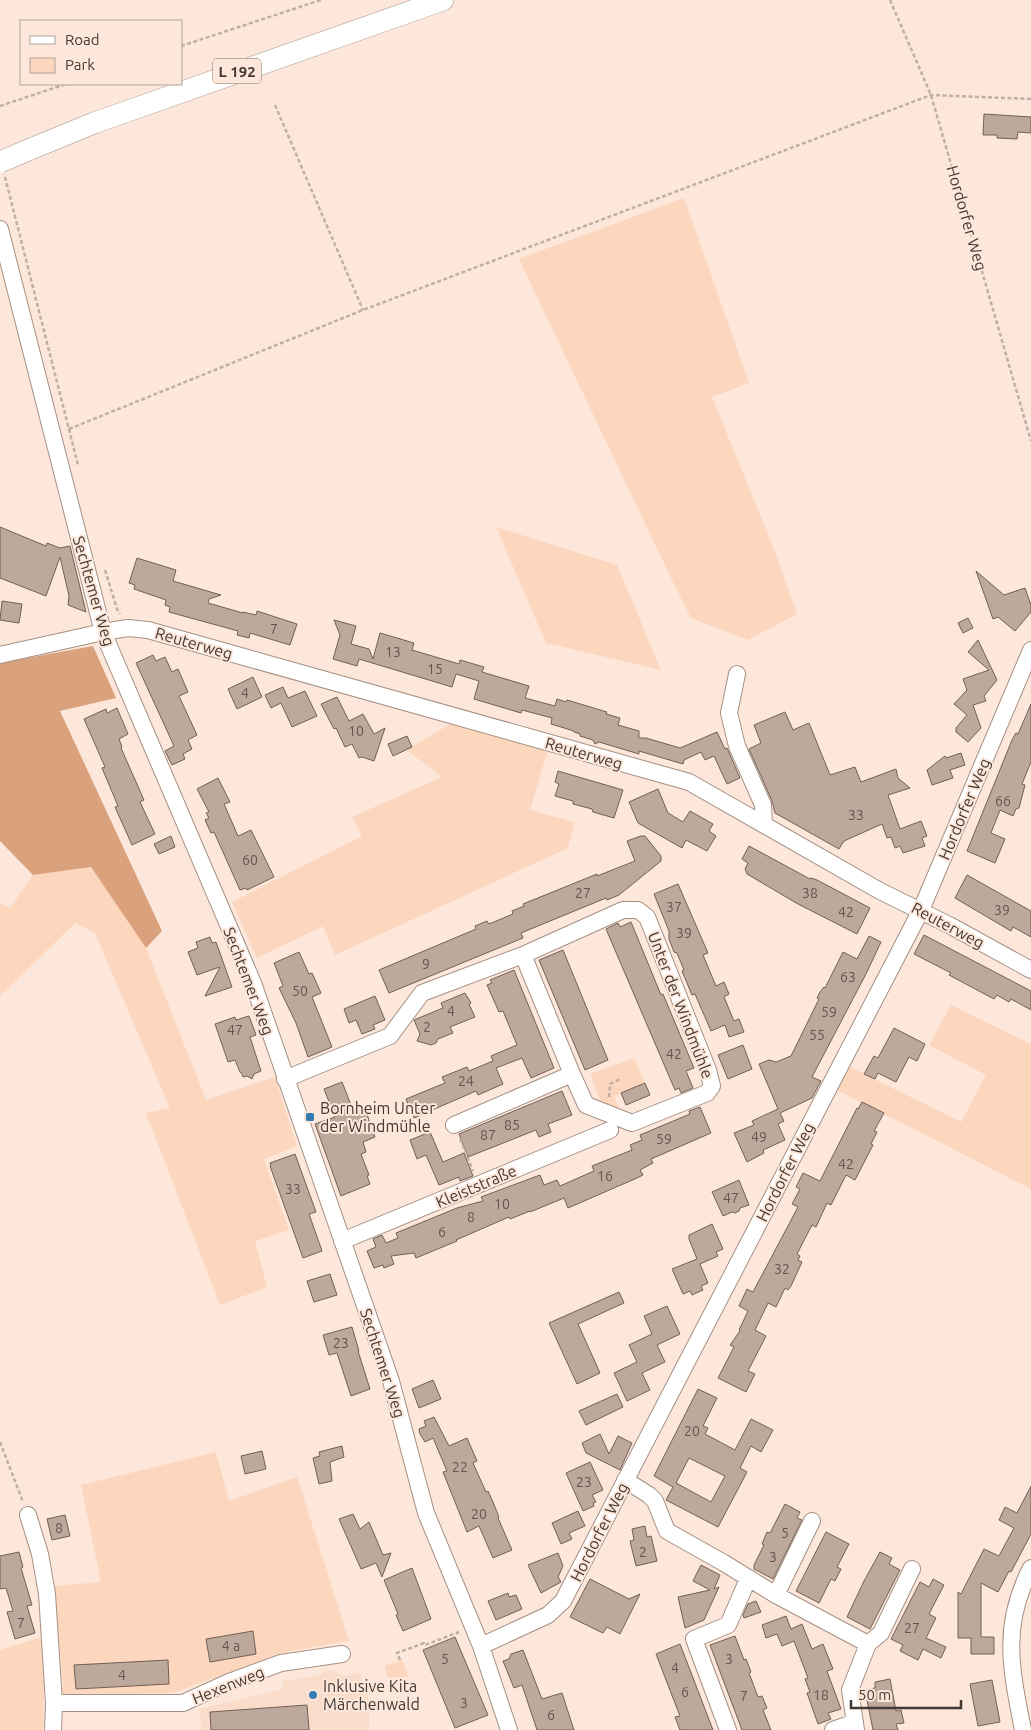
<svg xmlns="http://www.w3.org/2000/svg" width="1031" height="1730" font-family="Ubuntu,sans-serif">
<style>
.built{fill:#fadccb}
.green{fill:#fdd6be}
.forest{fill:#daa17d}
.building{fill:#bda89c;stroke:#726054;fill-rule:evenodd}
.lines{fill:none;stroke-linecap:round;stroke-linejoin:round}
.minor-casing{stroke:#a49083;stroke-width:18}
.major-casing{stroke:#a49083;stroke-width:22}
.path{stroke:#c1afa5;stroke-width:2.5;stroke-dasharray:4 2.5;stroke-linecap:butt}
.minor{stroke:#fff;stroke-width:16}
.major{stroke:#fff;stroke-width:21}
.major-bridge-casing{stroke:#a49083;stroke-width:22;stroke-linecap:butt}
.major-bridge{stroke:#fff;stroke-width:21}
.poi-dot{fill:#357cb1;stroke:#fde7da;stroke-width:2}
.labels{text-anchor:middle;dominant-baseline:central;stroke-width:4;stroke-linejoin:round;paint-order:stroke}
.number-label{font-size:14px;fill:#62564f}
.shield{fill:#fde7da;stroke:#7b6e66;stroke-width:1}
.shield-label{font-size:15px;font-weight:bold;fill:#433a35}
.street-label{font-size:16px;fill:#433a35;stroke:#fde7da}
.poi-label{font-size:16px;fill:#433a35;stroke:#fde7da;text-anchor:start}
</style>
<rect width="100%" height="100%" fill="#fde7da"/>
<path class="built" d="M329,1669L344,1676L360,1673L369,1701V1730H202L199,1709L283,1689V1681L320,1675Z"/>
<path class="green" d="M684,198L749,383L712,397L774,549L797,614L748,640L691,618L672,580L519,259Z
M496,527L617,565L661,670L546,643Z
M450,724L548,750L530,810L574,822L568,848L335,955L323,926L257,958L232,902L362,836L352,817L442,777L407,750Z
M91,867L146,948L206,1100L275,1077L297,1146L264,1159L289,1230L255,1241L267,1287L220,1305L146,1113L170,1108L95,933L75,923L0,996V903L10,908L33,875Z
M951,1005L1031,1044V1189L835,1089L848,1066L961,1122L986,1075L929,1045Z
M634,1058L645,1083L614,1096L622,1115L592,1103L600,1100L590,1074Z
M216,1452L229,1501L297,1477L349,1641L285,1652L173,1693L61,1694L63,1685L54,1586L101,1582L81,1485Z
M45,1636L43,1730H0V1650Z
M402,1660L409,1677H387L385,1666Z"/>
<path class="forest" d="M93,646L116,698L60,711L162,931L146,948L91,867L33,875L0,841V663Z"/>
<path class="building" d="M984,114L1031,117V133L1018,132L1017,139L997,138V135H983Z
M0,527L46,546L47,543L60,548L70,546L86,612L68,605L69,596L60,557L46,596L0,578Z
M137,558L176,570L173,581L221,595L209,599L208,603L243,613V612L256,615L257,611L297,624L290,645L250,633L249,638L237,635L238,631L169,612L170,607L165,605L166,600L134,589L135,585L129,583Z
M976,571L1004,595L1025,588L1031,605V612L1015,631L998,617L993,619Z
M2,601L22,604L19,623L0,620Z
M968,618L973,628L963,633L958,623Z
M334,620L356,626L351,644L369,649L373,659L380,633L414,643L412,650L459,664L460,660L484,667L482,672L529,686L525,698L555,706L557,699L566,702L567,700L607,712L606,714L620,718L618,725L639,731V738H646L680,748L717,732L725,749L727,748L740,778L727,784L714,756L705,760L701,752L684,760L683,764L639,751V754L599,742L595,744L593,740L580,736V734L574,732V731L551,724L552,718L522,710L521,713L474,699L479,681L456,674L452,687L359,659L357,666L333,659L340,635Z
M978,640L997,680L984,696L986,701L973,705L981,728L968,742L956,732V728L967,715L954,704L967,690L963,679L989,670L968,652Z
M153,655L156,661L165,657L172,672L178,669L188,692L179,696L197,735L188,740L192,749L183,754L185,759L172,765L165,751L174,746L136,663Z
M253,677L262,697L237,709L228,689Z
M283,687L288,698L305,691L317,716L292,727L281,703L271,708L265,695Z
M337,697L349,721L363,714L374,734L385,728L374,761L362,757L359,758L352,744L345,747L336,728L334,729L321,704Z
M1031,704V762L1022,784L1025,785L1019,808L1016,809L1013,816L1000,810L991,833L1005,839L995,863L967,851L1012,740L1016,733L1018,734Z
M117,708L128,734L119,739L122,747L121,748L144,800L140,802L155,834L132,845L115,807L118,806L102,768L105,767L84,719L106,709L107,713Z
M785,712L793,730L809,723L830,775L855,767L861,782L896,769L898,778L910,788L888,795L900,829L921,821L927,836L922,838L925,846L903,853L900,846L895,848L891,837L887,838L882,824L844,841L839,849L775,813L772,801L749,749L761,743L754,725Z
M407,736L412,747L393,756L388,744Z
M961,753L965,765L950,770L953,778L932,785L927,770L945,756L946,758Z
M558,771L623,790L614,818L593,812L592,809L573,804V801L555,796L559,784L555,782Z
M218,778L230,802L224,804L238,836L251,830L274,877L247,890L246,888L240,890L214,832L211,833L205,820L209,818L206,813L209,812L197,789Z
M658,789L668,813L683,822L690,811L713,824L709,831L716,836L707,851L686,840L682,848L638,823L629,802Z
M171,836L175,847L159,854L154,844Z
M641,836H645L661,856V861L619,895L607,900L606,898L521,933L523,938L389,993L379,970L476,929L475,926L487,921L489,924L513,914L512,911L524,906L523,904L597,874V876L635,861L627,841Z
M749,846L810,879L811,878L817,880L870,908L857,934L798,904L747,874L745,869L748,863L742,859Z
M967,875L1031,911V937L1013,927L1011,931L955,898Z
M678,884L708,953L703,955L716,986L724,982L729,994L724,997L734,1021L739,1019L744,1032L729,1037L725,1025L711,1031L695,994L692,995L682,971L684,970L677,953L674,952L669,939V931L654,894Z
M631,922L661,995L663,994L694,1068L686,1071L693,1088L681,1093L679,1088L675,1090L606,929L618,923L620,927Z
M924,935L1031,991V1010L1011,999L1009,1002L997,995L994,999L949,975L951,973L914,954Z
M869,936L881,942L867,972L812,1077L821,1081L812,1098L780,1113L784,1121L778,1124L785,1140L763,1150L764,1153L747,1162L734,1133L754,1125L752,1121L778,1109L759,1064L769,1060L776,1062L791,1056L819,999L817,998L820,992L824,987L825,988L843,952L857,959Z
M210,937L212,943L216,942L232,987L205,996L220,967L197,975L188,952L198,948L196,942Z
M563,950L608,1060L585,1070L539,960Z
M299,952L309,974L312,973L321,993L312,997L332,1047L308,1057L296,1023L279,988L283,986L274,963Z
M514,970L554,1068L531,1078L522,1058L496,1068L503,1084L478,1095L476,1091L414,1118L406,1099L445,1083L442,1077L467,1067L469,1071L493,1061L491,1056L517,1045L503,1011L499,1012L487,985L492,983L490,980Z
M465,993L471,1003L469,1004L475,1017L450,1027L453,1033L438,1039L436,1043L431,1045L417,1041L420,1034L414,1020L443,1008L441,1003Z
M375,996L385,1020L373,1025L375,1029L362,1034L356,1020L349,1023L344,1009Z
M249,1016L256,1035L250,1037L261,1071L254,1074L252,1079L247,1076L243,1077L242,1074L240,1072L235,1060L228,1062L215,1024L235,1017L236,1020Z
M894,1028L925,1044L917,1061L909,1057L896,1082L878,1073L875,1079L864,1074L874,1056L878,1058Z
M743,1045L752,1069L728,1079L718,1055Z
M342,1082L353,1110L364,1106L375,1137L363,1142L366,1152L361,1154L369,1175L367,1176L370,1184L341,1196L315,1124L335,1117L324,1089Z
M645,1083L650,1095L626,1105L621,1093Z
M562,1091L572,1115L548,1124L551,1132L539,1137L536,1130L468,1157L459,1134Z
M862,1102L884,1113L874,1131L877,1132L871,1144L873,1145L855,1180L846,1175L831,1205L827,1203L816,1227L812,1225L797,1254L800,1256L798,1260L802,1262L791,1286L788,1290L785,1288L776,1307L768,1303L755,1330L766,1336L748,1371L755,1374L746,1392L718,1378L734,1347L730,1345L740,1331L739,1330L748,1311L739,1306L747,1289L753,1292L798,1207L792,1204L800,1189L796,1187L803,1173L820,1181L857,1108L858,1109Z
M700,1107L711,1133L651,1159L653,1163L640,1170L643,1175L637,1178L568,1208L564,1198L530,1212V1211L510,1219L509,1217L456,1240L457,1241L416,1258L414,1253L391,1256L394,1264L384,1268L383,1265L374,1268L367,1251L376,1247L373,1239L382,1235L386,1243L398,1238L396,1233L457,1208L483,1201L481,1197L540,1175L544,1185L557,1180L560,1186L594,1171L592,1166L632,1150L630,1145L642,1140L640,1135L690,1114L689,1111Z
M430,1132L443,1162L464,1153L473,1176L460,1181L459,1177L439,1185L426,1155L417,1159L410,1140Z
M295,1154L316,1212L309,1214L322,1251L303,1258L270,1166H271L270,1163Z
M739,1180L749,1205L740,1208L739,1211L735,1213L732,1212L723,1216L712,1192Z
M712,1224L723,1249L716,1252L718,1256L700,1264L708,1283L701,1286L703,1290L692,1295L690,1291L683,1294L672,1269L697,1259L689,1239V1235Z
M330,1274L337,1295L314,1302L307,1281Z
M619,1292L624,1303L578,1324L600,1373L577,1384L549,1323Z
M667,1306L680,1334L657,1345L665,1362L642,1373L650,1390L627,1401L614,1373L637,1362L629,1345L652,1334L644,1316Z
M352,1327L359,1351H358L370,1389L351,1396L337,1353L329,1355L323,1335Z
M433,1380L441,1399L419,1408L412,1389Z
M698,1389L717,1398L703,1426L708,1428L705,1434L735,1450L751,1419L773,1430L761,1452L751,1446L740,1468L747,1472L718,1527L666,1500L673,1487L654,1476ZM689,1458L725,1476L711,1502L676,1483Z
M617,1394L623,1407L586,1425L579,1411Z
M434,1417L449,1446L467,1438L477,1461L473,1463L486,1492L488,1491L493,1502L499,1517L498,1518L512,1550L493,1558L479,1526L467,1532L443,1472L447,1471L433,1438L425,1442L420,1434L419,1429L426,1426L424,1421Z
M600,1434L609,1454L618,1436L632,1443L620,1470L586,1453L582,1443Z
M342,1446L344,1457L330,1462L332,1481L319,1484L313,1458L320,1456L319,1452Z
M262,1451L266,1469L245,1474L241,1456Z
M590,1462L603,1490L592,1495L596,1502L593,1503L594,1506L583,1511L566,1473Z
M1031,1486V1534L1011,1572L1009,1571L998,1592L981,1583V1637H994V1654H971V1638H958V1592L961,1594L984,1549L999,1556L1014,1528L999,1520L1005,1507L1017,1513Z
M785,1504L800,1512L797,1518L802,1520L773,1579L754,1569V1565L764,1545L762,1544L767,1532L770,1533Z
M578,1511L585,1526L569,1533L572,1539L561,1544L552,1523Z
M353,1514L360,1529L369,1522L383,1555L391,1553L382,1577L376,1563L361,1569L339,1519Z
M65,1515L70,1536L52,1540L47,1519Z
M645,1526L647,1537L651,1536L657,1561L636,1566L630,1541L634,1540L632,1529Z
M826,1532L849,1544L837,1567L841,1569L835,1581L831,1579L819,1603L796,1591Z
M19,1552L23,1567L21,1568L32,1605L27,1606L35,1633L15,1639L7,1612L13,1611L6,1588L0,1589V1556Z
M880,1552L892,1558L889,1564L900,1570L870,1629L847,1617L864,1581Z
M558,1553L563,1566L558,1577L561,1582L541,1593L528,1565Z
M701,1565L720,1575L714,1589L719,1587L704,1620L685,1628L678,1597L710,1590L693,1581Z
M412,1568L431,1619L403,1631L396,1615L398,1614L384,1580Z
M590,1579L629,1599L640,1594L620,1634L607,1627L603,1633L570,1617Z
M933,1579L944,1585L929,1614L936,1618L926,1638L946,1647L941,1658L923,1649L918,1660L900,1651L903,1645L891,1639L920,1582L929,1587Z
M508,1593L509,1597L516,1595L522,1609L496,1620L488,1601Z
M756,1601L761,1612L744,1618L743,1615L748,1604Z
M786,1616L791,1629L802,1624L812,1649L823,1644L833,1669L827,1671L841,1709L828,1713L831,1719L818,1724L807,1693L810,1692L805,1679L808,1678L794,1641L782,1646L777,1634L766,1638L762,1625Z
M253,1631L256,1654L210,1662L206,1639Z
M735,1636L744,1660L746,1659L751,1672L749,1673L758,1697L762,1696L767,1708L763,1710L771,1730H742L710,1645Z
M455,1637L488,1715L455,1728L423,1650Z
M680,1644L685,1657L713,1730H680L675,1717L680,1716L656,1654Z
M523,1650L542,1699L562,1693L574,1730H537L522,1685L514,1688L503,1661L509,1659L511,1654Z
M168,1660L169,1684L76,1689L74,1665Z
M890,1679L896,1711L901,1710L904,1723L896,1724L898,1730H873L865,1690L875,1688V1682Z
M992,1680L1000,1722L978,1726L970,1684Z
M307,1705L309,1730H211L210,1712Z"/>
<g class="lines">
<g class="minor-casing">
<path id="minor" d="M0,229L103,632L253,983L391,1381L426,1513L481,1646L509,1730
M0,655L103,632L128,628L148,630L689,782L880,891L951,926L1031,970
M737,674L729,713L737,746L763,805L764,825
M523,955L572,1074
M285,1079L390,1036L422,993L523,955L623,910H638L647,917L708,1070L712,1086L707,1093L632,1123L586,1105L572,1074L454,1125
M342,1241L610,1130
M625,1480L649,1495L655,1501L667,1531L724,1563L776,1595L868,1644L850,1690L856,1730
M28,1515L40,1554L47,1594L54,1703L53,1730
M776,1595L812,1521
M868,1644L881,1633L912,1569
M481,1646L548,1615L563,1601L921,910L1031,650
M54,1703H183L229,1682L281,1663L342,1654
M728,1730L694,1639L728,1625L748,1579
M833,1730L855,1722
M1023,1730C1011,1669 1001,1626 1031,1568"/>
</g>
<g class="major-casing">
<path id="major" d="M33,148L94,123L443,0"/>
</g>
<path class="path" d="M890,0L931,95L1031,441
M181,46L321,0
M275,105L363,310
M0,106L66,84
M5,177L78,465
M69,429L363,310L931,95L1031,99
M105,570L117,609L120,614
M609,1097L610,1084L620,1079
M460,1139L473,1171
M0,1442L23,1502
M400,1660L397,1653L424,1643L425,1645L459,1632"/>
<use href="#minor" class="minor"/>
<use href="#major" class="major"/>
<g class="major-bridge-casing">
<path id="major-bridge" d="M0,162L33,148"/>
</g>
<use href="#major-bridge" class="major-bridge"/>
</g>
<g class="poi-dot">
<rect x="305" y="1112" width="10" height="10" rx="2.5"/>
<circle cx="313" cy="1695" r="5"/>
</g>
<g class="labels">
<g class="number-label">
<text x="274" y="629">7</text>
<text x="393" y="652">13</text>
<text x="435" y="669">15</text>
<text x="245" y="693">4</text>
<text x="356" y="731">10</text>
<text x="1003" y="801">66</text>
<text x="856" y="815">33</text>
<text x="250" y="860">60</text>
<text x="583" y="893">27</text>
<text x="810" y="893">38</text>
<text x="674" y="907">37</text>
<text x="1002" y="910">39</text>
<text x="846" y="912">42</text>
<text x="684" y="933">39</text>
<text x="426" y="964">9</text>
<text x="848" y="977">63</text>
<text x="300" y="991">50</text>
<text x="451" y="1011">4</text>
<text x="829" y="1012">59</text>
<text x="427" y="1027">2</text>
<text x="235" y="1030">47</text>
<text x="817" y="1035">55</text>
<text x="674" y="1054">42</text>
<text x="466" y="1081">24</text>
<text x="512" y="1125">85</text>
<text x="488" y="1135">87</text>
<text x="759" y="1137">49</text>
<text x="664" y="1139">59</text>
<text x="846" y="1164">42</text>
<text x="605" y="1176">16</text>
<text x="293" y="1189">33</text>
<text x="731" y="1198">47</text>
<text x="502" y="1204">10</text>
<text x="471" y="1217">8</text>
<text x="442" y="1232">6</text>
<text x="782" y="1269">32</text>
<text x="341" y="1343">23</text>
<text x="692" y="1431">20</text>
<text x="460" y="1467">22</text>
<text x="584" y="1482">23</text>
<text x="479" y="1514">20</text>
<text x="59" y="1528">8</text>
<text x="785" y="1533">5</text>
<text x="643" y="1552">2</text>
<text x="773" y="1557">3</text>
<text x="21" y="1623">7</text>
<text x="912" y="1628">27</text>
<text x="231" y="1646">4 a</text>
<text x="445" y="1659">5</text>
<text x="729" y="1659">3</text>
<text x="675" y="1668">4</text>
<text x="122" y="1675">4</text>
<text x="685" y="1692">6</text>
<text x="821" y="1695">18</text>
<text x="744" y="1696">7</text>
<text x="464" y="1703">3</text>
<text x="551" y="1715">6</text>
</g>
<rect class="shield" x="213" y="58.5" width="48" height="25" rx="4"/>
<g class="shield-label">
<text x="237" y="71">L 192</text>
</g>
<g class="street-label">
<text transform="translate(967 218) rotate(74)">Hordorfer Weg</text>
<text transform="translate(94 591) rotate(74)">Sechtemer Weg</text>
<text transform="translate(194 643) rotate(16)">Reuterweg</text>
<text transform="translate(584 753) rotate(16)">Reuterweg</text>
<text transform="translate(964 809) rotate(-67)">Hordorfer Weg</text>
<text transform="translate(948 925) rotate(28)">Reuterweg</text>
<text transform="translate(249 981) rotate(69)">Sechtemer Weg</text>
<text transform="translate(681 1005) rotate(69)">Unter der Windmühle</text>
<text transform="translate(785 1172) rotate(-63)">Hordorfer Weg</text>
<text transform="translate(476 1186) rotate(-23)">Kleiststraße</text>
<text transform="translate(383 1363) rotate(72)">Sechtemer Weg</text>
<text transform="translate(599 1532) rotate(-63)">Hordorfer Weg</text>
<text transform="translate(228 1685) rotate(-22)">Hexenweg</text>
</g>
<g class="poi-label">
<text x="320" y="1108">Bornheim Unter<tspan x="320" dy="18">der Windmühle</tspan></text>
<text x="323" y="1686">Inklusive Kita<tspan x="323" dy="18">Märchenwald</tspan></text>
</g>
</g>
<rect x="20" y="20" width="162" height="65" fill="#fde7da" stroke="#b3a298"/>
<rect x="30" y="36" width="25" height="8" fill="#ffffff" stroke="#b3a298"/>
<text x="65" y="45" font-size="15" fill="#433a35">Road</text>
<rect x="30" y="58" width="25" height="15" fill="#fdd6be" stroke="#b3a298"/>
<text x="65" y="70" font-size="15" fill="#433a35">Park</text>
<path d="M851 1700v8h110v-8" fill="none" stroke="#433a35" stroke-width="2.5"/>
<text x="858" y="1700" font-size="15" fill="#433a35" stroke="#fde7da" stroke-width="4" paint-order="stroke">50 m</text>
</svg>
